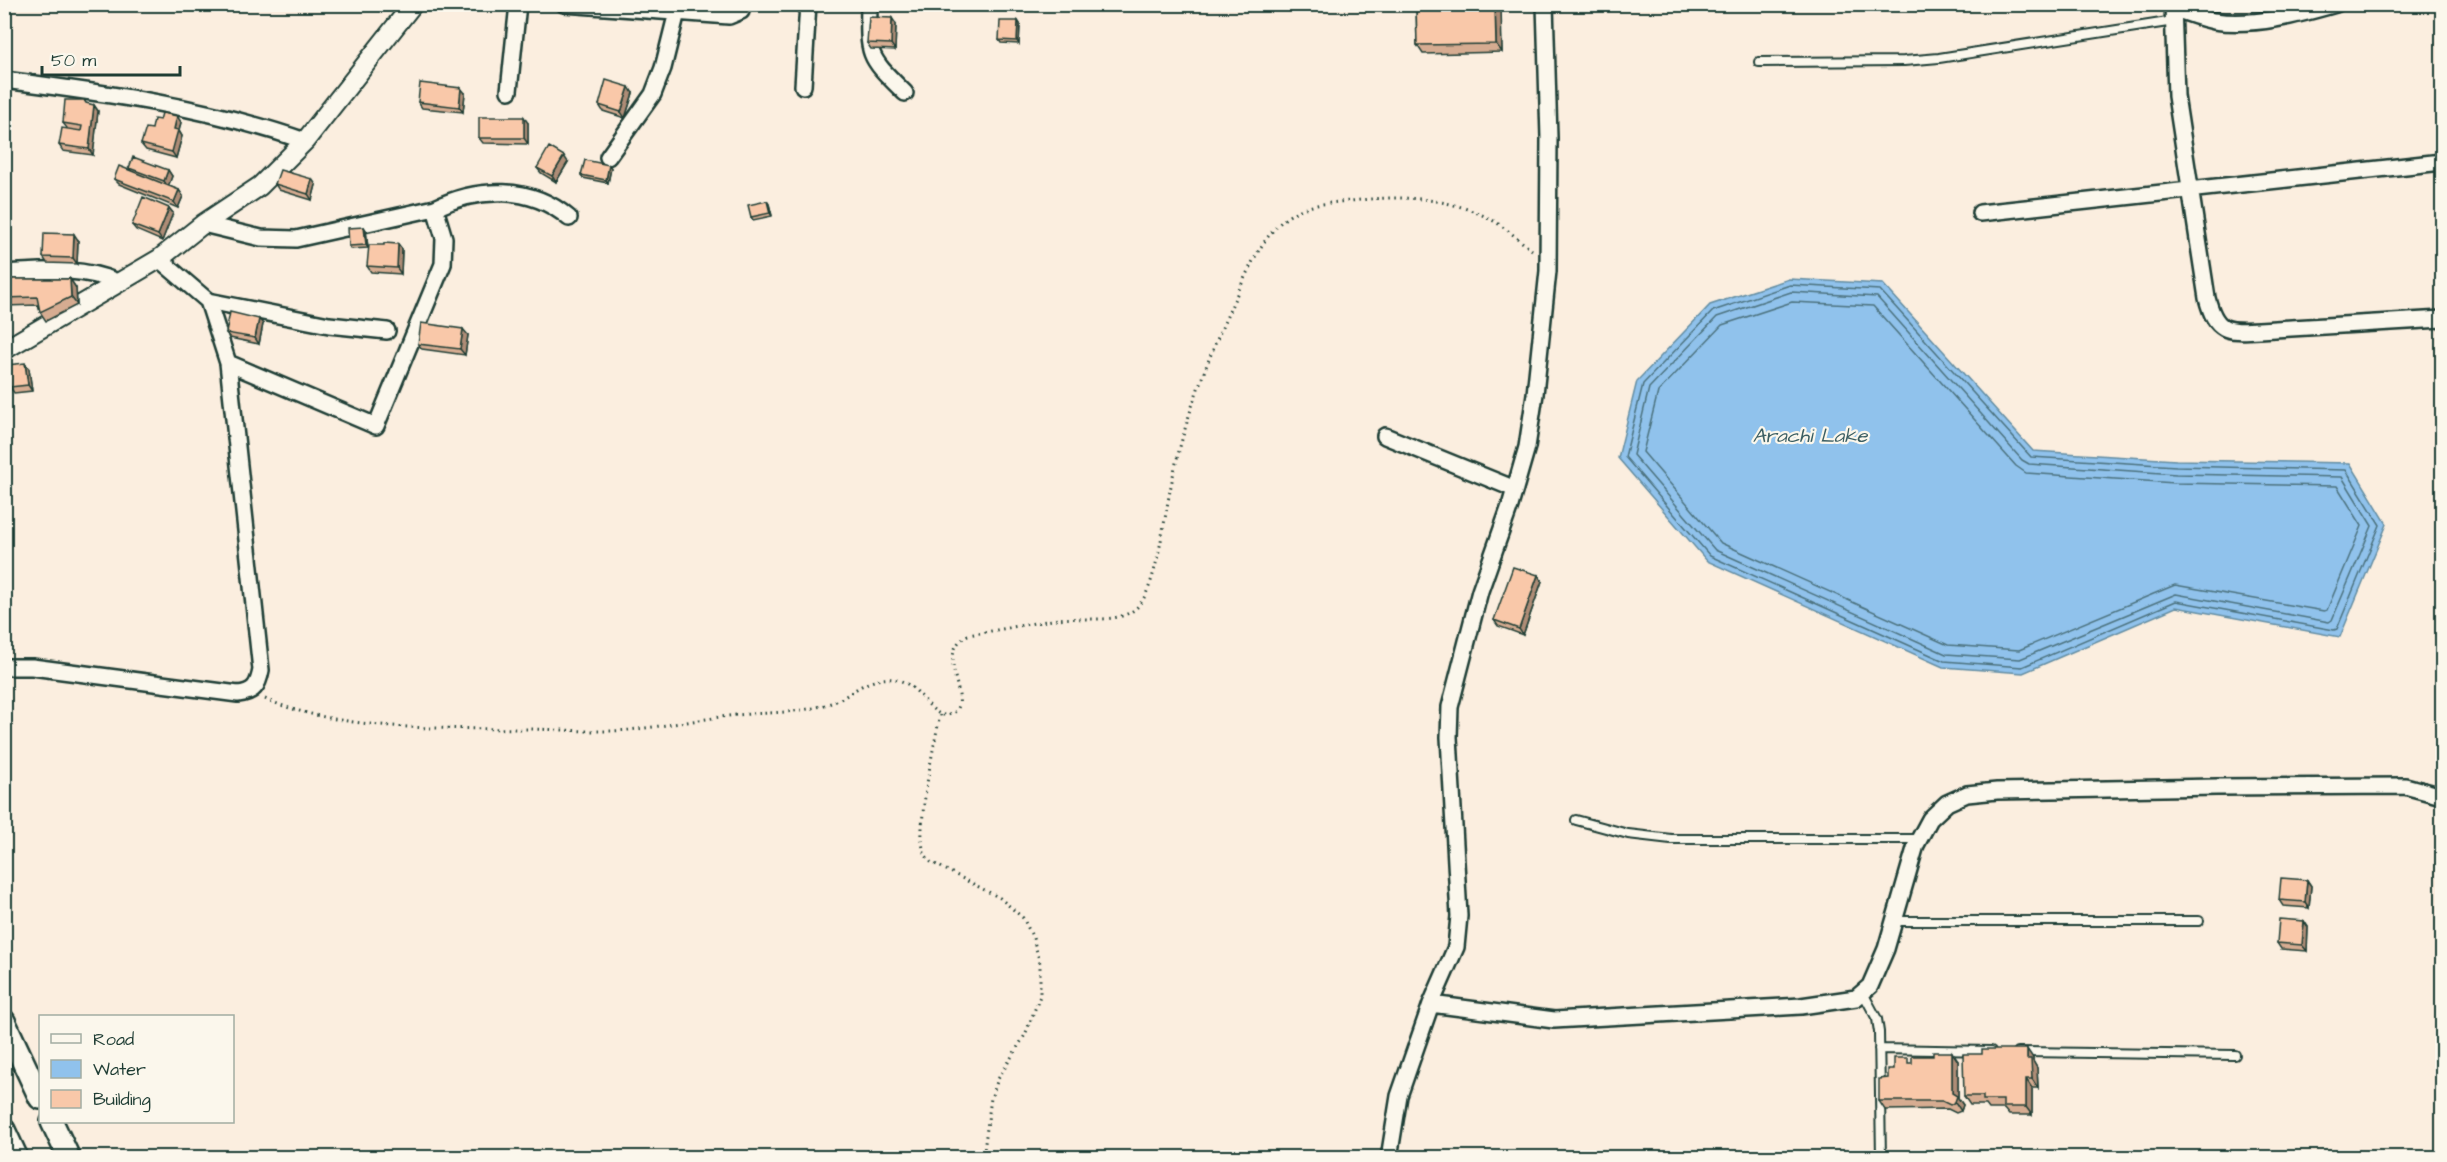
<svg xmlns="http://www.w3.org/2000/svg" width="2447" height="1162" font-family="'Architects Daughter',sans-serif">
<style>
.water{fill:#90c2ec;stroke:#638da2;stroke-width:1.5}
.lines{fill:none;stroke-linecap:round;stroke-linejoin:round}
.shore{stroke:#4c727e;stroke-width:1.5}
.service-casing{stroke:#1f3d34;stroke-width:12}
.minor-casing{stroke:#1f3d34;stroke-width:20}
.tertiary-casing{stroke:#1f3d34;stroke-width:22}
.secondary-casing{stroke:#1f3d34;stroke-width:26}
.path{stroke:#1f3d34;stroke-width:3;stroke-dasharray:1.5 4.5;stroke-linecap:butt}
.service{stroke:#fbf7ec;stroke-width:8}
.minor{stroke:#fbf7ec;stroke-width:15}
.tertiary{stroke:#fbf7ec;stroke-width:18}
.secondary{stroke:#fbf7ec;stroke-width:21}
.wall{fill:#d6ac91;stroke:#1f3d34;stroke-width:1.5}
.shaded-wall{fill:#ae8c76;stroke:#1f3d34;stroke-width:1.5}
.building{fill:#f9c8a9;stroke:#1f3d34;stroke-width:1.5}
.labels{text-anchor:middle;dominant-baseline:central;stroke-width:4.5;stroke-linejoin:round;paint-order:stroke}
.water-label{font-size:20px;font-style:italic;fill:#3b5e62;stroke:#fbf7ec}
</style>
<rect width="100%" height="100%" fill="#fbeedf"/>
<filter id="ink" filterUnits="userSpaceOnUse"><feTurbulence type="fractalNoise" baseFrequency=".0167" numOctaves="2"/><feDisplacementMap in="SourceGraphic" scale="12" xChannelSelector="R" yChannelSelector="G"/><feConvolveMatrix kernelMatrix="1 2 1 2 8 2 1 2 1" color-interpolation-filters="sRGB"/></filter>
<g filter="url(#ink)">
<path class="water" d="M1789,279L1883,284L2033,451L2176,460L2350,463L2387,524L2340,637L2176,607L2023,673L1943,667L1707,561L1618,458L1637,381L1710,305Z"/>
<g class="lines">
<path class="shore" d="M1790,285L1880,290L2031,457L2176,466L2346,470L2380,525L2337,629L2334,630L2176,601L2022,667L1944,661L1710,556L1625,457L1643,384L1713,311Z
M1791,292L1877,297L2022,460L2029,464L2176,474L2342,477L2372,526L2332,620L2329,622L2176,594L2020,659L1946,654L1715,550L1633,455L1649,388L1717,317Z
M1792,302L1873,306L2016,466L2026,473L2175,483L2337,486L2362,526L2327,610L2324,611L2175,585L2019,650L1948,645L1721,543L1643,452L1658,392L1722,325Z"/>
<g class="service-casing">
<path id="service" d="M1759,62L1904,61L1939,58L2174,21
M1576,820L1628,834L1671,839H1919
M1894,921H2199
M1863,993L1877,1019L1879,1032L1881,1158
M1879,1049L1991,1051
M2018,1052L2235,1055"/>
</g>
<g class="minor-casing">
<path id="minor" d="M564,4L729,16L741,11L742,4
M869,4C868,58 868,56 905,93
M2173,4L2176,96L2207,298C2216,332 2226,332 2259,330L2442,319
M2173,8C2186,13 2200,18 2214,21C2254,27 2298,15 2336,4
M4,80C106,93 208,107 305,141
M803,86L808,4
M509,91L518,4
M608,157L653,94L663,68L677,12
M435,208C478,187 531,185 569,218
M1980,213L2442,162
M203,224L261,238L296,239L435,208L444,238L443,264L376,426L228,363
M4,273C45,271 79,266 117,282
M208,301L329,325L387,331
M1385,436L1515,489
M4,667H32L238,694C254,692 258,686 261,670L228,363L208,301L159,259
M1431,1004L1554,1020L1801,1006L1856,998L1870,986L1886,949L1916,845L1930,819L1947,803L1967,794L1997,791L2217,787L2405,786L2442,796
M1389,1158L1399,1096L1431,1004L1456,947L1459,916L1449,737L1450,707L1480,591L1510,506L1527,447L1535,394L1548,271L1549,138L1545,4"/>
</g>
<g class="tertiary-casing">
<path id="tertiary" d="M4,350L159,259L203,224L260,186L305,141L413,4"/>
</g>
<g class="secondary-casing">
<path id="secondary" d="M4,1021L40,1098
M52,1122L69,1158
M4,1130L17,1158"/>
</g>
<path class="path" d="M265,699C343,732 441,728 524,729C559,729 595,733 629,730C665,726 701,719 737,715C769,712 800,714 831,703C845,699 857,686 871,682C920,664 926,724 951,714C977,704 931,655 968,635C998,630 1028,624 1058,619C1081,616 1122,627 1140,604C1157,582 1164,520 1170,491C1183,422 1208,357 1237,294C1250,267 1262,237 1286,218C1307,202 1335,203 1360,200C1405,195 1452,198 1492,220C1506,228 1519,240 1532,250
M940,715C935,742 914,832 925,855C926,856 930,860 931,862L1000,898L1023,918L1033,938L1040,963V996L1025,1035L998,1079L991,1098L983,1158"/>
<use href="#service" class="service"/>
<use href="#minor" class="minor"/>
<use href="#tertiary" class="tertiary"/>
<use href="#secondary" class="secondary"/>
</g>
<path class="wall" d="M1416,4H1500L1502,52L1423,54L1417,45Z
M1018,21L1020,24L1019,44L1001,43L999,40Z
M896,24L895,50L871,49L867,43Z
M465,93L463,112L422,108L418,102Z
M633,93L625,118L603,111L599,105Z
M84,100L86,104L94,105L98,111L93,155L63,151L59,145L67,128L63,123Z
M160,120L181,122L179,131L182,136L176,158L146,150L141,144Z
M528,123V144L483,143L479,138Z
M568,162L556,182L541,173L537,168Z
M609,165L611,168L608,183L583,178L581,175Z
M129,168L168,170L172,176L168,186L179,190L183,196L178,208L119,184L114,179L131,171Z
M275,184L316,185L312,200L279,190Z
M767,201L769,204L772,216L753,220L751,217Z
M169,208L173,213L162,241L136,230L132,225Z
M364,227L366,230L368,248L351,249L349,246Z
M78,240L77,264L47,263L43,257Z
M398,244L402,249L401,274L371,272L367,266L384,245Z
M4,279H70L76,288L77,305L46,321L40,312L38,305L4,306Z
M263,324L259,344L230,338L226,333Z
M468,335L465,355L422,349L418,344Z
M29,369L32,391L14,393L10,387Z
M1538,575L1542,581L1523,635L1498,626L1494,620Z
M2307,880L2311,886L2309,908L2283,906L2279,900Z
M2304,921L2308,927L2307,951L2281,949L2277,943Z
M2033,1058V1061L2037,1068L2038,1088H2032V1115H2009L2004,1109H1989L1986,1105H1970L1964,1096Z
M1958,1061V1098L1963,1105L1961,1111L1956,1113L1948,1109L1885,1110L1879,1101L1894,1069L1912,1063Z"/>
<path class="shaded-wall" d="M1495,4H1500L1501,5L1502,52L1496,44Z
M892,18L896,24L895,50L891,44Z
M1018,21L1020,24L1019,44L1017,41Z
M629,87L633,93L625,118L621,112Z
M461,88L465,93L463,112L459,107Z
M94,105L98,111L93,155L89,149Z
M177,116L181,122L179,131L182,136L176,158L172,152L174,129Z
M524,117L528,123V144L524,138Z
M564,156L568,162L556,182L552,176Z
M609,165L611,168L608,183L606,180Z
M168,170L172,176L168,187L164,181Z
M312,179L316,185L312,200L308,194Z
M179,190L183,196L178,208L174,202Z
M767,201L769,204L772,216L770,213Z
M169,208L173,213L162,241L158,235Z
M364,227L366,230L368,248L366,245Z
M74,234L78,240L77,264L73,258Z
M398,244L402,249L401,274L397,268Z
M70,279L76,288L77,305L71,297Z
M259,319L263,324L259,344L255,338Z
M463,329L468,335L465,355L460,349Z
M25,363L29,369L32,391L28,385Z
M1538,575L1542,581L1523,635L1519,629Z
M2307,880L2311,886L2309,908L2305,902Z
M2304,921L2308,927L2307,951L2302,945Z
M2027,1049L2033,1058V1061L2037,1068L2038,1088L2032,1079L2027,1059Z
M1952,1052L1958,1061V1098L1963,1105L1961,1111L1955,1102L1952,1093Z
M2026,1079L2032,1088V1115L2026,1107Z"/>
<path class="building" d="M1416,4H1495L1496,44L1417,45Z
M869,17L892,18L891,44L867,43Z
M1000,21H1018L1017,41L999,40Z
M606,80L629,87L621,112L599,105Z
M420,83L461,88L459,107L418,102Z
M65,100H84L86,103L94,105L89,149L59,145L62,128L81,131L82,126L63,123Z
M162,113L177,116L174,129L178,130L172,152L141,144L146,128L152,129L154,119L160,120Z
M479,117H524V138H479Z
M549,147L564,156L552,176L537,168Z
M133,157L168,170L164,181L129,168Z
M585,160L609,165L606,180L581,175Z
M119,166L179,190L174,202L114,179Z
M280,170L312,179L308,194L275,184Z
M143,197L169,208L158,235L132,225Z
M767,201L770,213L751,217L748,205Z
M364,227L366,245L349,246L348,228Z
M44,233L74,234L73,258L43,257Z
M384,243L398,244L397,268L367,266L369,245H384Z
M4,279H70L71,297L40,312L37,297L4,298Z
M230,312L259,319L255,338L226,333Z
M421,323L463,329L460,349L418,344Z
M25,363L28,385L10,387L7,365Z
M1513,567L1538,575L1519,629L1494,620Z
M2281,878L2307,880L2305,902L2279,900Z
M2279,919L2304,921L2302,945L2277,943Z
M1982,1049H2027V1059H2031L2032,1079H2026V1107H2003V1100H1983V1096H1964L1963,1054H1982Z
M1933,1052H1952V1093L1957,1096L1955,1102L1950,1105L1942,1101H1879V1079L1888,1078V1069H1894V1058H1908V1063H1912V1056H1933Z"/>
</g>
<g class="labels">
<g class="water-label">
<text x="1810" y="436">Arachi Lake</text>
</g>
</g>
<rect width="2447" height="1162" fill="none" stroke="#fbf7ec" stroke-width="24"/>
<rect x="12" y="12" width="2423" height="1138" fill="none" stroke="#1f3d34" stroke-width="2" filter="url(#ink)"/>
<rect x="39" y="1015" width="195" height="108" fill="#fbf7ec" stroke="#a3ada2" stroke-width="1.5"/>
<rect x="51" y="1034" width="30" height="9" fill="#fbf7ec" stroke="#a3ada2" stroke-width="1.5"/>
<text x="93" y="1045" font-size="18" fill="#1f3d34">Road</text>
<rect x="51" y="1060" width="30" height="18" fill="#90c2ec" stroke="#a3ada2" stroke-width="1.5"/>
<text x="93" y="1075" font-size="18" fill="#1f3d34">Water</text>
<rect x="51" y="1090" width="30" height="18" fill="#f9c8a9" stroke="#a3ada2" stroke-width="1.5"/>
<text x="93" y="1105" font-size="18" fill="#1f3d34">Building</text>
<path d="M42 66v9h138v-9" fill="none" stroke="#1f3d34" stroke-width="3"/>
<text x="51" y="66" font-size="18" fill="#1f3d34" stroke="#fbf7ec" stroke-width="4.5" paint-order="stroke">50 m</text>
</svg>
